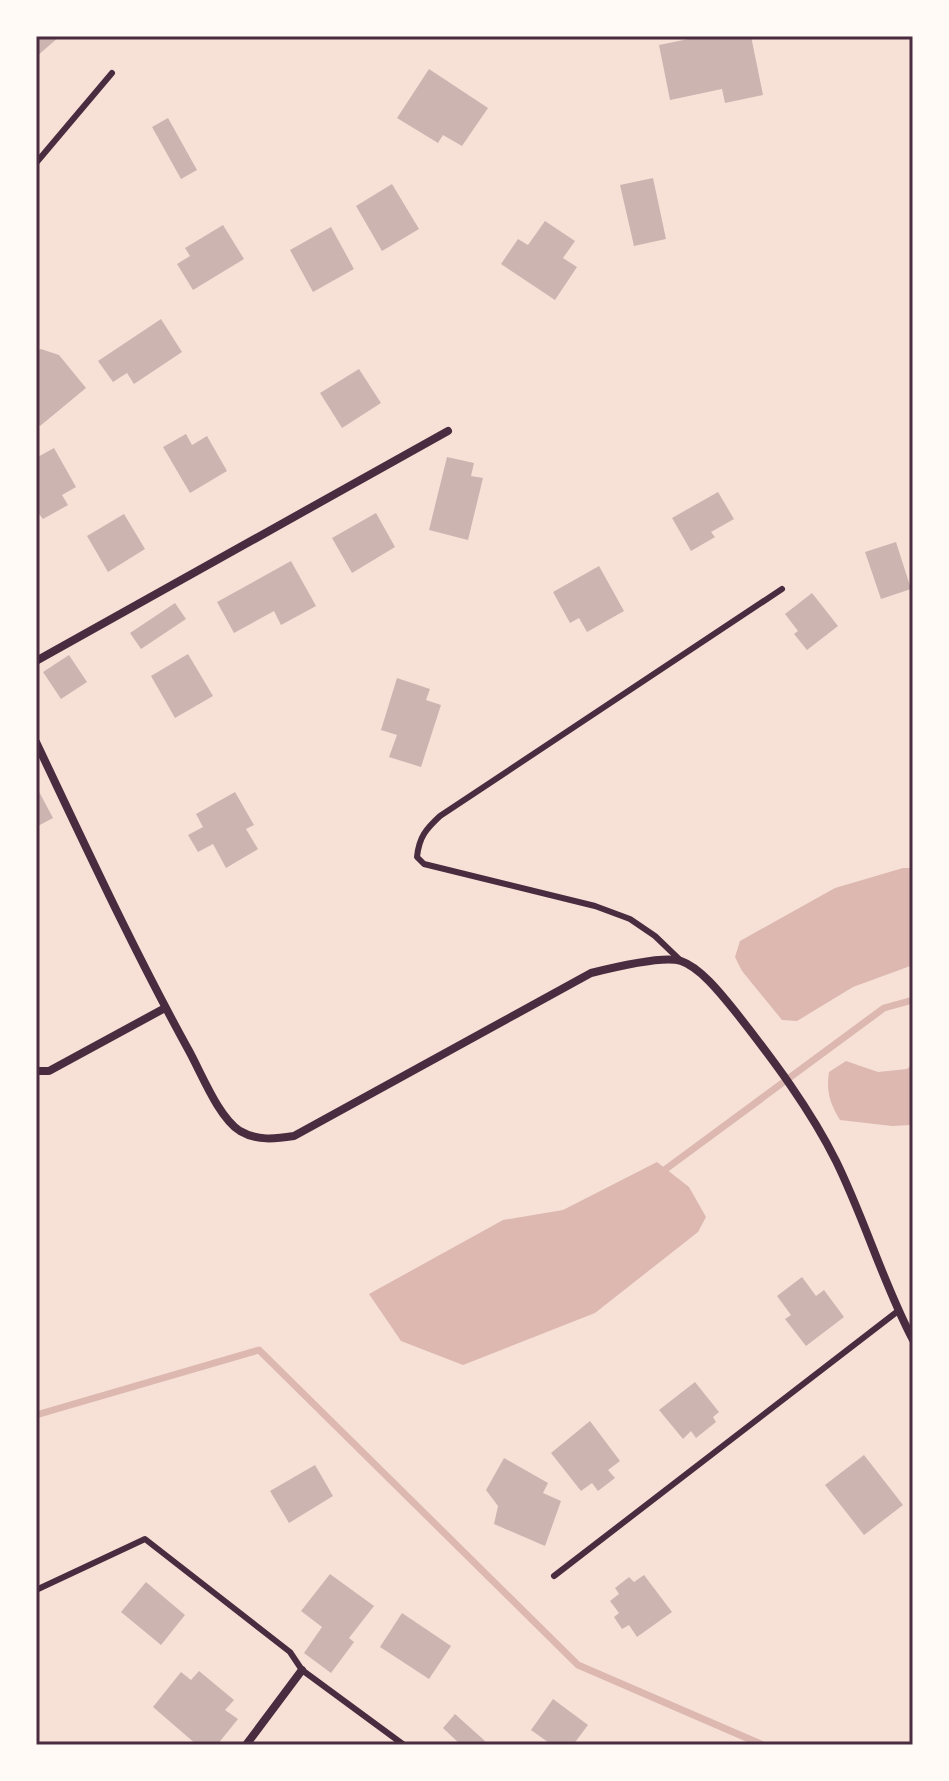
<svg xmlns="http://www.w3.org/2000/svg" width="949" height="1781" font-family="'Roboto Condensed',sans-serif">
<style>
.water{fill:#dcb8b0}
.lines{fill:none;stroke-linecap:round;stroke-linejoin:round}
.stream{stroke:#dcb8b0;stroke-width:7}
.building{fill:#ccb4b1}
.service{stroke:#4a2c40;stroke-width:6}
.minor{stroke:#4a2c40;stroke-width:8}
.neatline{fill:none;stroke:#4a2c40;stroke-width:3}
</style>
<rect width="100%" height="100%" fill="#f7e1d7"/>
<path class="water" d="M903,868H913V965L853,987L797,1021L782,1020L742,971L735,957L740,941L835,888Z
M846,1061L878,1072L907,1069L913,1063V1128L910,1125L892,1126L840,1120C830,1103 826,1092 829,1072Z
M657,1162L689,1187L706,1217L698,1232L595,1313L463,1365L401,1341L369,1294L503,1220L563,1210Z"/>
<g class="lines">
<path class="stream" d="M659,1174L884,1008L913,1000
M36,1415L259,1350L578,1665L763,1745"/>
</g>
<path class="building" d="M36,36H60L36,57Z
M703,36H751L763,95L725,103L722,89L670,100L659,45Z
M429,69L488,108L462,146L443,135L438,143L397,118Z
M168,118L197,170L181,179L152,127Z
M653,178L666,239L634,246L620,185Z
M392,184L419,229L382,251L356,206Z
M545,221L575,241L563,258L577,267L555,300L501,264L518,239L528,245Z
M223,225L244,259L193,290L177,264L190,256L185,248Z
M331,227L354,269L313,292L290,250Z
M161,319L182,352L134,384L127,373L113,382L98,361Z
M41,349L59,355L86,388L40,426L36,420V351Z
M359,369L381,403L342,428L320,393Z
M186,434L192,445L207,436L227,471L190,493L163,447Z
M54,448L76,487L62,495L68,505L43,519L36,510V458Z
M447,457L474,463L471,476L483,478L468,540L429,530Z
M718,492L734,519L711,532L715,537L691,551L672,518Z
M376,513L395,547L352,573L332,538Z
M124,514L145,549L108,572L87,536Z
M896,542L911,589L881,599L865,552Z
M291,561L316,606L281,625L274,611L234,633L217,602Z
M599,566L624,611L587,632L579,618L570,623L553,592Z
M812,593L838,626L807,650L794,634L798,631L785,614Z
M175,603L186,619L141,649L130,633Z
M188,654L213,696L175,718L151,676Z
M69,655L87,682L61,699L43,672Z
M397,678L430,689L426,700L441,705L421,767L389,757L397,735L381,730Z
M36,786L53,818L36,827Z
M235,792L254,825L246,829L258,849L226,868L213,844L198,852L188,835L203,827L196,814Z
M802,1277L816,1296L824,1290L844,1317L806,1346L785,1319L791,1315L777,1296Z
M695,1382L719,1412L713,1417L716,1422L696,1438L691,1431L683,1439L659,1410Z
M590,1421L620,1461L608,1470L615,1478L598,1491L592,1483L581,1491L551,1453Z
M864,1455L903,1505L864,1535L825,1485Z
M504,1458L548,1483L543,1493L561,1501L545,1546L494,1524L498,1506L486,1490Z
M315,1465L333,1496L289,1523L270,1491Z
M330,1574L374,1606L349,1638L354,1642L331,1673L304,1653L322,1627L301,1611Z
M644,1575L672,1612L637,1637L629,1625L622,1629L614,1617L619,1613L610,1601L619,1594L615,1588L629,1577L634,1582Z
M146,1582L185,1615L161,1645L121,1612Z
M402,1613L451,1646L429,1679L380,1647Z
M199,1671L234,1700L225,1710L238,1719L217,1745H197L153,1707L181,1672L191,1680Z
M553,1699L588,1725L573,1745H552L531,1730Z
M455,1714L485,1741L481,1745H461L443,1728Z"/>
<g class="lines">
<path class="service" d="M36,163L112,73
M681,961L655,936L630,919L595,906L424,864L417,857C419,837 426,829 440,816L782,589
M554,1576L898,1311
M36,1590L145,1539L290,1652L302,1670L404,1745"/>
<path class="minor" d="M36,661L448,431
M36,742C85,845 133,949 188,1049C201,1072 218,1117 240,1131C257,1141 275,1139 294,1136L591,973C611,968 663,955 681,961C702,968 725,999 738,1015C774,1061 810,1109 836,1161C865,1220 883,1283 913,1340
M36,1071H49L165,1008
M246,1745L302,1670"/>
</g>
<rect width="949" height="1781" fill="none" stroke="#fffaf5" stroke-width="76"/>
<rect x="38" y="38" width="873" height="1705" class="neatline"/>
</svg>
